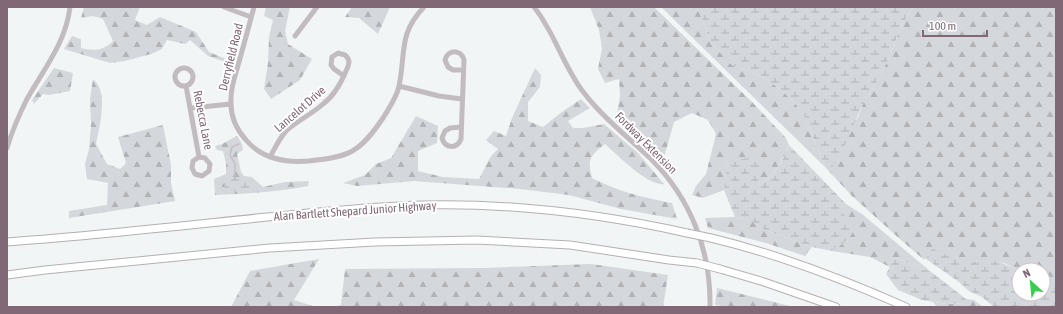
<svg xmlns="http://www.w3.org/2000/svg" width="1063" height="314" font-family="'Asap Condensed',sans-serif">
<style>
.forest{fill:url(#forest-firs)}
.wetland{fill:url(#wetland-marsh)}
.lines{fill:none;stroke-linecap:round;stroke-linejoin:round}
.stream{stroke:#c9bcc7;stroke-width:1.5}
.highway-casing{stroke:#b5afb3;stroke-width:9}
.minor{stroke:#c2bbbf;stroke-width:5}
.highway{stroke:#fff;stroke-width:7}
.highway-bridge-casing{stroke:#b5afb3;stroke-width:9;stroke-linecap:butt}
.highway-bridge{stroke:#fff;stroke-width:7}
.labels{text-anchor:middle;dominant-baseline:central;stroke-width:4;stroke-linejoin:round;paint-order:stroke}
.street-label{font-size:12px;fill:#806877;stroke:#fff}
</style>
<defs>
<pattern id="forest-firs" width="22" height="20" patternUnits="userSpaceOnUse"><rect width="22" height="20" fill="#d4d8dc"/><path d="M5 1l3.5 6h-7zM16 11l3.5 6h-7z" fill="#b1b3b7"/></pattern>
<pattern id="wetland-marsh" width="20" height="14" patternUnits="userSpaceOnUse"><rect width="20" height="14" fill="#d4d8dc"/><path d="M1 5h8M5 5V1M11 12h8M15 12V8" fill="none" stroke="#b1b3b7"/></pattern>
</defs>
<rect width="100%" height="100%" fill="#f2f5f5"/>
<path class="forest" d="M84,7H140L135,20L147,25L160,17L196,32L209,52L231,61V64L208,56L190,40L185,44L167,40L162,49L151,54L125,61L110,63L64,49L72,36L81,39V48C93,51 104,51 113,41L103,19L93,16L81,18Z
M266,7H290L285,31L288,44L312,59L300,80L271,99L264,89L268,63L269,37L273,20L264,16Z
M352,7H390L378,34L359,18L345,17Z
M590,7H654L753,103L786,138L789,145C780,164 777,172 760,185L756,172L727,161L724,190L703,198L692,195L696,186L706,174L716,134L708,120L692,113L674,122L665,154L661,162L616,121L620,96L619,79L605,83L598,69L602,48L599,30Z
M661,7H697L706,29L709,41L732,65L764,78L780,89L793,101L803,113L825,167L858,117L864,101L874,87L889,58L902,24L913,7H1056V284H1043V270H1019L1004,263L976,261L967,265L932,249L926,259H923L901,240L852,196L825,167Z
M54,68L73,73L70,91L49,95L43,94L34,104L32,100Z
M535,68L541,75L540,87L528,102V121L543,127L562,112L581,99L590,108L568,121L573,128H583L604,124L638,153L664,184C649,187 616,154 605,144C590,156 587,159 592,178C620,192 641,197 672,203L677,219L621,209L569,195L520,189L414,181L357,186L343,183L365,175L376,164L391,158L416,116L438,126L437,143L418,151V171L443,177L479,179L491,156L498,149L486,140L494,131L506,136L512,118Z
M93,79C95,81 98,84 99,87C106,99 99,131 96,144L107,164L120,169L126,163L118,137L163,125L171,165V183L175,201L69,218V211L107,205L108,183L87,179L85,164L89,149L91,124L90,99Z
M237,136L242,144L243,150L237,154L241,172L244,176L252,177L263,187L285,182L309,181L308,186C277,192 247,194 215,195L214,179L226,174V163L223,151L217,150L215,146L222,144Z
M846,204L862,214L930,271L921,269L895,257L890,267L870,257L832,251L848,240L842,214Z
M735,217L749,220L765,230L812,247L805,256L766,243L708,228L705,218Z
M319,259L294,300L316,307H231L250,271Z
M591,264L668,275L663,307H334L341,305L345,269L484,268Z
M717,288L794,307H728L715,305Z
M966,299L974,300L983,307H937L933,302L947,304L964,303Z"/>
<path class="wetland" d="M697,7H913L902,24L889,58L874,87L864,101L841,154L832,168L825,167L803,113L793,101L780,89L764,78L732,65L709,41L706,29Z
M789,145L846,204L843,214L856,227L848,240L832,251L812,247L765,230L749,220L735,217L724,190L727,161L757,157L764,163L756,172L760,185C777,172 781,164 789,145Z
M235,177H247L251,179L252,186C244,191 237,192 226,191L224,186V180Z
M931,248L967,264C986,256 1001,262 1019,270V294H1043V284H1056V307H994L982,297L969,291L959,282L926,259Z
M895,257L921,269L930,271L966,299L964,303L947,304L922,300L898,290L886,274Z"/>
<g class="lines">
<path class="stream" d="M235,177V164L230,155L232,147L239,144"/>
<g class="highway-casing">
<path id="highway" d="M711,238C778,254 843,279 906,307
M7,242C94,236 180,226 267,217C319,212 372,206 424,205C513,203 601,214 687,233
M720,269L764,282L836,307
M7,275L45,270L270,248L375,242L477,240L570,245L669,260L697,263"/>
</g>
<path class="minor" d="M224,7L251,17
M254,7C249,26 244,44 239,62C235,76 230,90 231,104C231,117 237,130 246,140C262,159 285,163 309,161C350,157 360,152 383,118C389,108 397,97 399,86C406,53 398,34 424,7
M534,7C555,33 563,66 584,93C603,118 629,138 651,159C691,199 711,251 710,307
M295,36L317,7
M175 77a9 9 0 1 1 18 0a9 9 0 1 1-18 0Z
M186,86L199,157L193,161L192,168L195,174L202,176L209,171L210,164L205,158L199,157
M399,86L439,96L462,99
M191,108L231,104
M461,127L450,128L445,131L442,138C445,149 457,149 461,139L464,60C461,49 448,49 445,60L448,67L453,70H463
M7,148C12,131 19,115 27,99C44,69 66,42 70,7
M270,157C275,148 279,139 286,131C297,121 312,114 323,104C334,96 341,83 346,71C349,65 351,60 345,55L338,53L332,57L331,65L334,69L344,76"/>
<use href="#highway" class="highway"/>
<g class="highway-bridge-casing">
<path id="highway-bridge" d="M687,233L711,238
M697,263L720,269"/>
</g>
<use href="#highway-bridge" class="highway-bridge"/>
</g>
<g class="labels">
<g class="street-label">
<text transform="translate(231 57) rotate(-76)">Derryfield Road</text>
<text transform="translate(300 109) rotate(-41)">Lancelot Drive</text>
<text transform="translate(203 120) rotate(79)">Rebecca Lane</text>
<text transform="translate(646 143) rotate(45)">Fordway Extension</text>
<text transform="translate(355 211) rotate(-4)">Alan Bartlett Shepard Junior Highway</text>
</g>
</g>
<rect width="1063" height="314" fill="none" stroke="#806877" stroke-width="16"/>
<g transform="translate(1031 282) rotate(333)"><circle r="19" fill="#ffffff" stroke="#ccc3c9"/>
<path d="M0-3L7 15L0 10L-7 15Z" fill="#3ace50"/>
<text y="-6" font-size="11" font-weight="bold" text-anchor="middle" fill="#806877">N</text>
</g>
<path d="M923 30v6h64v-6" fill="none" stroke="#806877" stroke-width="2"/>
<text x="929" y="30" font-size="12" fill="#806877" stroke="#ffffff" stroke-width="3" paint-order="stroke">100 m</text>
</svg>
